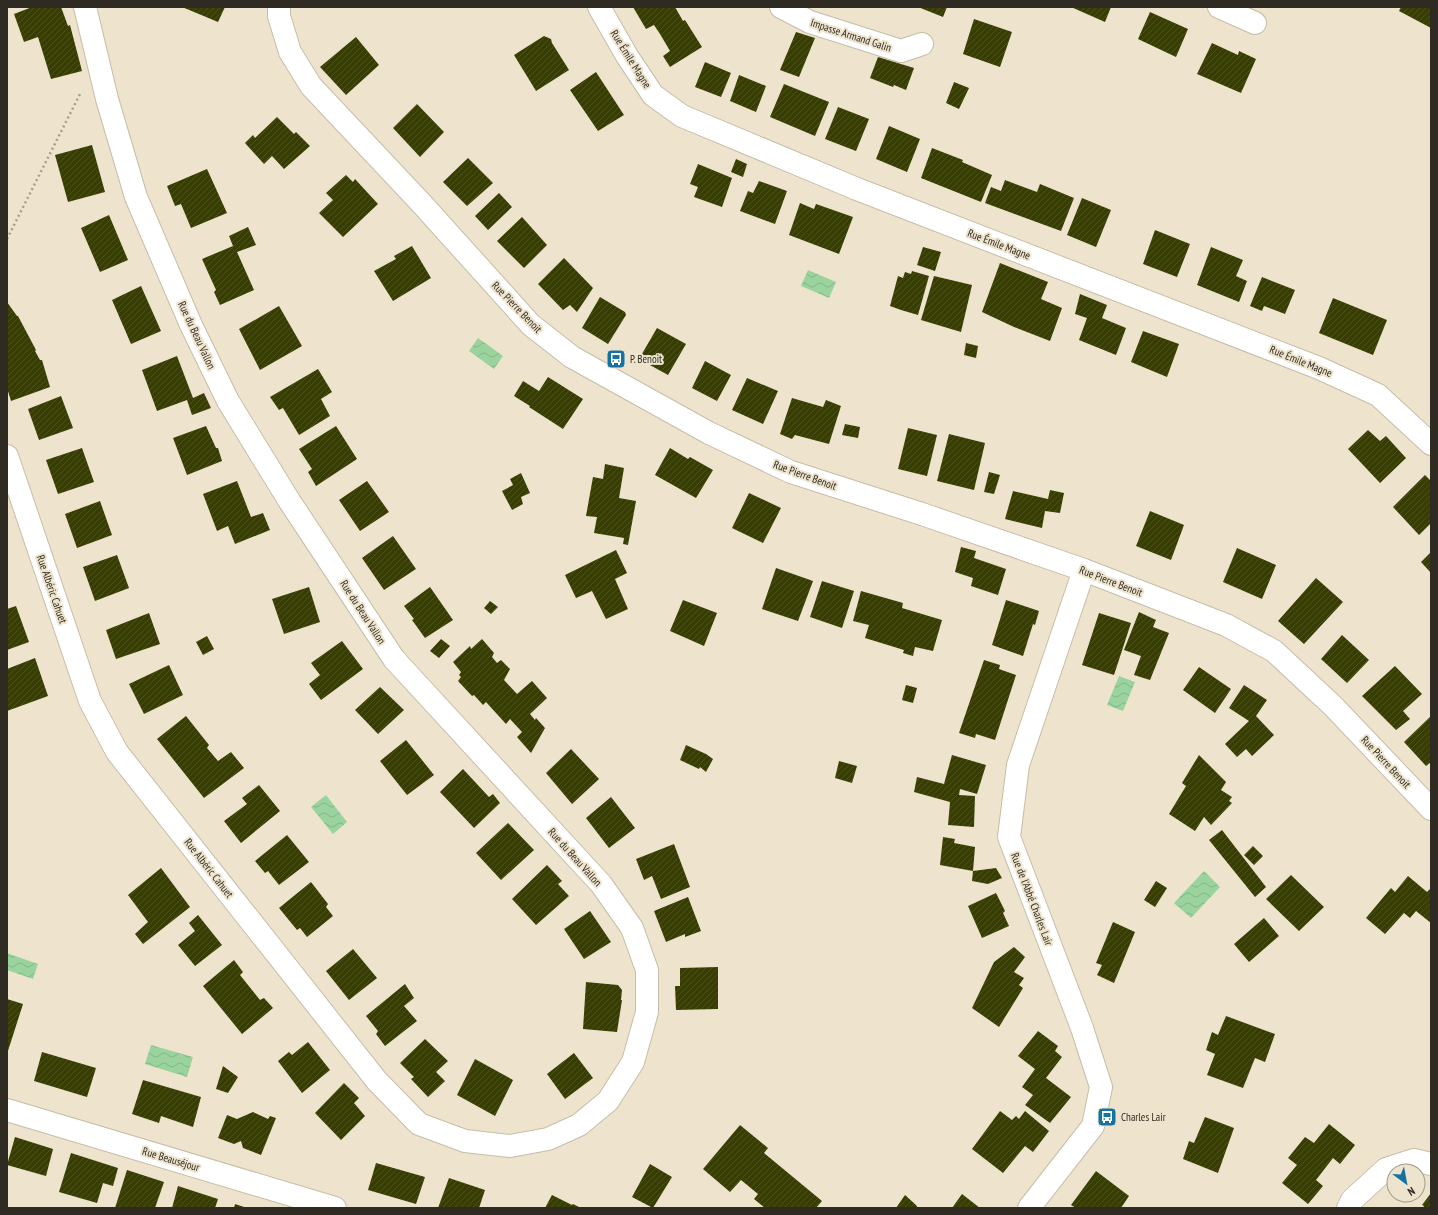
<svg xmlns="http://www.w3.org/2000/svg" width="1438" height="1215" font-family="'PT Sans Narrow',sans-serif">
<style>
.water{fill:url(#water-waves)}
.building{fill:url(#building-hatch)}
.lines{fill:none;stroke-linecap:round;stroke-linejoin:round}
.street-casing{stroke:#c7bda7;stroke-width:24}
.path{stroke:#a69e8c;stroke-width:2.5;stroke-dasharray:2 3;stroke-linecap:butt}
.street{stroke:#fff;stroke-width:22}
.labels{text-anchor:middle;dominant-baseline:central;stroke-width:4;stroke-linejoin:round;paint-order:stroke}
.street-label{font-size:11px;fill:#2f2b22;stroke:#eee4cd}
.poi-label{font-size:11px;fill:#2f2b22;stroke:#eee4cd;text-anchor:start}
</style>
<defs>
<pattern id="water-waves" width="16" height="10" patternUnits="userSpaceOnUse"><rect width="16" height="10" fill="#9ad39e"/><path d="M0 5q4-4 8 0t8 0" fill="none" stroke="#85b588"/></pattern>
<pattern id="building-hatch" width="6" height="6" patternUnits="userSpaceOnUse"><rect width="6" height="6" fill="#373d03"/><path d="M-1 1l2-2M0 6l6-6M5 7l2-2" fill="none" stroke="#4c501f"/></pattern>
</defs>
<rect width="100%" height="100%" fill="#eee4cd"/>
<path class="water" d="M808,270L836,282L829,298L801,286Z
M478,338L503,356L494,369L469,351Z
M1119,676L1135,682L1123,711L1107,705Z
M326,795L347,822L333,834L311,807Z
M1204,871L1220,887L1191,918L1174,903Z
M7,953L38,964L33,979L7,970Z
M151,1045L193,1057L187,1077L145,1064Z"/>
<path class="building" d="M32,7H61L68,26L70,25L82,71L51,79L38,37L24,42L14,14Z
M182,7H225L218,22Z
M633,7H675L683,21L685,20L702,47L670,67L663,56L670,51L660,34L654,25L646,29Z
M918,7H947L943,17Z
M1071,7H1111L1105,22Z
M1401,7H1431V28L1399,11Z
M1150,12L1188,29L1176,57L1138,39Z
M974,19L1012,32L1000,67L963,54Z
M796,32L815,38L799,77L780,70Z
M544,36L551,39L552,43L569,70L536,91L514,55Z
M356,37L379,65L346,95L320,67Z
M1212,43L1238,55L1239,51L1256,59L1241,93L1197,74Z
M878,57L914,68L906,90L894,85L893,87L870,78Z
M705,62L731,73L721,97L695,87Z
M596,72L624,115L598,131L570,90Z
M739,75L766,86L756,112L730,101Z
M954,82L969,88L959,109L946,103Z
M784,84L829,102L815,136L770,117Z
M417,104L444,132L420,157L393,128Z
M838,107L869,119L856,151L825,139Z
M277,117L294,134L296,132L310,146L284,169L272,156L264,164L245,143L253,135L255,138Z
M889,126L920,139L907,172L876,159Z
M92,145L105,192L68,202L55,155Z
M932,148L963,160L962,162L992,175L981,202L921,178Z
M468,158L493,183L467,206L443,182Z
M736,159L747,164L743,177L731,172Z
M698,164L732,178L722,207L694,197L698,187L690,184Z
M207,169L227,213L191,228L181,204L175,206L167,186Z
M346,175L353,182L355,179L378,204L343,237L319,213L333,200L326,193Z
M1005,180L1037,192L1040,184L1074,198L1061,231L985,203L991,187L1001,191Z
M759,181L787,191L775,224L740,211L748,191L753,193Z
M499,193L512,207L488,230L475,216Z
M1082,198L1111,210L1096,247L1067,235Z
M800,203L814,209L816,204L853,217L839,254L789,235Z
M109,215L128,260L100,272L81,228Z
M522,217L547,245L524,268L497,241Z
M248,227L256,245L237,252L254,290L220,305L214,292L216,290L202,259L233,246L229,236Z
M1155,230L1190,244L1177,277L1143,264Z
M412,246L431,278L393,301L374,271L396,259L394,256Z
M923,247L941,252L935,271L917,265Z
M1211,247L1243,260L1236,276L1247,281L1239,302L1197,285Z
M564,258L593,288L577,312L570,305L563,310L538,284Z
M1000,263L1048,282L1041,299L1062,308L1050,341L1014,327L982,312Z
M912,271L929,276L918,315L901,310L890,306L898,276L903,278L905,272L911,274Z
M934,276L972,285L961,332L921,320Z
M1262,277L1295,290L1285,314L1264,306L1262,311L1250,306Z
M141,286L161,331L131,344L112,300Z
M1080,294L1107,305L1102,318L1126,328L1116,355L1079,340L1087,318L1075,314Z
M600,297L625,312L626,315L608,344L582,328Z
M1333,298L1387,320L1373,355L1319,333Z
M7,302L17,316H18L36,350L35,351L40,360H42L50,387L11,401L7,388Z
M279,306L302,346L260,370L239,329Z
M657,328L686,344L668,375L639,359Z
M1143,331L1179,344L1167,377L1131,362Z
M966,343L978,346L976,358L964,355Z
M177,356L193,398L204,393L211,408L192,415L187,400L157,411L142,370Z
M705,361L731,375L717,401L692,388Z
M318,369L332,392L321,399L330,416L299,435L283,408L279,410L270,397Z
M548,377L583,399L563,429L529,407L530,406L514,396L523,381L539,391Z
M747,378L778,391L763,424L732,410Z
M61,396L73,428L39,440L28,409Z
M792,398L823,407L826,400L841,406L829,444L795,435L792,439L780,434Z
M845,424L860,427L858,438L842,435Z
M206,426L216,448H218L222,461L187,475L173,438Z
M336,426L357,459L316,486L308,472L312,469L299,449Z
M908,428L937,435L927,476L898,469Z
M1368,430L1380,441L1386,436L1406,458L1380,483L1348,449Z
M949,434L985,443L974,490L937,481Z
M82,448L94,482L58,494L46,460Z
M670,448L688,459L690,457L713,470L696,498L655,475Z
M605,464L624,468L619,498L636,501L628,545L623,544L624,538L594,533L597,517L586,516L593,477L603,479Z
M989,472L1000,475L994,494L984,492Z
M521,473L530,493L521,497L523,504L512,510L502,491L513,485L510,479Z
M1425,475L1431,481V523L1419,535L1393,507Z
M237,481L251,517L263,513L270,530L235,544L228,526L217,531L203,494Z
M367,481L389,512L360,531L339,500Z
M1050,490L1064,493L1060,513L1045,511L1042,528L1005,519L1013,491L1048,499Z
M749,493L781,508L763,543L732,528Z
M100,501L112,535L77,548L65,514Z
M1150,511L1184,525L1171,560L1136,546Z
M393,536L416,569L384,590L362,558Z
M961,547L976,551L974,558L1006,569L998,595L971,586L973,578L955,572Z
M1237,548L1276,565L1262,599L1223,582Z
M616,550L627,573L615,579L628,609L606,619L592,591L576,598L565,575Z
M1431,552V573L1421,562Z
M117,555L129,588L95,601L83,567Z
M776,568L813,581L798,621L762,609Z
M1316,578L1343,602L1304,644L1278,621Z
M822,581L854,591L842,628L810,617Z
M309,587L320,622L284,634L272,599Z
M430,587L453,620L425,638L412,620L414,619L404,606Z
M861,591L903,603L902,608L942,620L933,651L915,647L913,656L903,653L904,650L865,638L869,625L853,621Z
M683,600L717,613L704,646L670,631Z
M1006,600L1039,611L1035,625L1033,624L1023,656L992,645Z
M490,601L498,607L491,614L484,608Z
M16,606L29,642L7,650V609Z
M1139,612L1156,620L1153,627L1169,633L1150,680L1134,675L1141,656L1124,650Z
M149,613L160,644L116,659L106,630Z
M1099,613L1131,623L1114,675L1082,665Z
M1342,635L1369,660L1347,683L1321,659Z
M207,636L214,649L203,655L196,642Z
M441,639L450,646L439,658L430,651Z
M482,639L494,653L492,657L497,663L501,660L510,669L504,680L517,694L532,681L547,698L530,714L535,720L536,718L545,728L531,753L517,737L522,732L510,719L506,724L486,702L483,705L474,695L472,696L458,681L461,677L459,675L461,672L453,662L470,646L471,649Z
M342,641L363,669L321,700L309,684L320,675L311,663Z
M35,658L48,696L7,711V669Z
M984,660L1000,665L999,669L1016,675L995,740L976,734L975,738L959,733Z
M169,665L183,695L144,714L129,684Z
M1395,666L1422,694L1403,711L1410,719L1396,730L1362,696Z
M1199,667L1231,689L1215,713L1183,690Z
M906,685L917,688L913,703L902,700Z
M1244,685L1267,700L1256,716L1274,735L1252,756L1246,749L1237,757L1225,744L1249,721L1229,708Z
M380,687L404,710L378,734L355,710Z
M186,716L209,745L207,748L218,761L231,752L244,768L204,798L157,739Z
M1431,716V762L1426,766L1404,742Z
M406,740L434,775L407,795L380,761Z
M686,745L706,754L713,759L706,772L700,767L699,769L680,760Z
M571,749L599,779L572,804L546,773Z
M952,755L986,765L977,794L960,789L959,795L975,796L974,827L948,825L950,802L914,792L917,777L944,784Z
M1199,755L1226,782L1221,790L1232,797L1229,801L1232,803L1211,825L1204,817L1195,831L1169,814L1186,786L1182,783Z
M839,761L857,766L852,783L835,778Z
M463,769L489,797L493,794L500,803L474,828L440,792Z
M259,785L280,811L241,843L224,821L247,804L242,798Z
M611,797L635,828L609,848L586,818Z
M508,823L534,850L501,880L476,853Z
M1222,830L1266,887L1255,897L1209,840Z
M287,835L309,862L279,885L268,871L265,873L255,861Z
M943,837L955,839L954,843L975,847L973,871L940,865Z
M674,844L690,887L661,899L652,876L644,880L636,859Z
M1253,846L1263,856L1254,865L1244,855Z
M547,865L562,881L558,884L569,896L536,925L512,899Z
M161,868L190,907L143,944L135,934L148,922L128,895Z
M996,868L1002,878L988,884L972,881L973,871Z
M1291,875L1324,907L1299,931L1266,899Z
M1408,876L1427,892L1431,888V923L1416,911L1410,918L1404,913L1385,934L1366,918L1391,888L1395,892Z
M1156,881L1167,888L1155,907L1144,900Z
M311,882L328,904L326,907L333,916L307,937L300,928L297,930L279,908Z
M996,893L1005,911L1003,913L1009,926L982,938L968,906Z
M688,897L701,931L685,937V934L666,942L654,911Z
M590,911L611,942L584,959L564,929Z
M198,915L222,945L195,966L178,945L195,931L189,923Z
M1264,918L1279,936L1249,962L1234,944Z
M1113,922L1135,932L1114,983L1097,975L1102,965L1096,963Z
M1014,947L1025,957L1014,972L1024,978L1019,985L1023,988L999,1027L972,1008L994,962Z
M353,949L377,978L349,1000L326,971Z
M234,960L243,972L240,975L260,1000L264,998L273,1008L242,1034L203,986Z
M718,967V1009L676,1010L675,986H680V968Z
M586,982L618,985L622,990L621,1000H622L617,1032L583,1029Z
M405,984L414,998L404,1006L417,1021L385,1046L376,1034L378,1031L366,1016Z
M7,999L23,1004L7,1054Z
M1226,1016L1275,1034L1265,1062L1255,1058L1243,1088L1207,1075L1215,1054L1206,1050L1212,1032L1218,1035Z
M1038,1031L1058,1046L1055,1051L1062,1057L1046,1078L1071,1097L1050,1123L1025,1105L1033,1095L1022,1087L1035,1069L1018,1056Z
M425,1039L448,1061L436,1072L445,1081L428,1097L411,1079L414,1077L400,1063Z
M308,1042L330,1070L302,1093L278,1061L289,1052L292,1055Z
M42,1052L96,1068L87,1097L34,1081Z
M574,1053L593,1078L565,1099L547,1074Z
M475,1059L513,1080L495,1116L457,1095Z
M223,1066L238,1077L228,1093L216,1089Z
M143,1080L201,1097L193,1127L161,1116L159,1123L132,1114Z
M344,1083L359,1098L354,1103L365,1116L341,1140L315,1113Z
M1000,1111L1012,1120L1016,1116L1019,1119L1025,1111L1049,1131L1033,1152L1025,1146L1003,1173L972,1149Z
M253,1112L268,1119L270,1116L276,1118L261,1155L243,1148L241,1141L234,1144L218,1138L227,1115L237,1119Z
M1205,1117L1234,1128L1218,1173L1183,1159L1189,1141L1194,1143Z
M1329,1124L1355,1145L1340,1164L1333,1158L1316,1180L1323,1186L1308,1204L1282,1183L1297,1165L1288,1158L1305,1137L1314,1143Z
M740,1125L768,1148L764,1153L822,1201L816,1208H765L754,1199L758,1194L741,1180L730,1192L703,1169Z
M15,1137L53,1149L46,1176L7,1165Z
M71,1153L118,1168L113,1186L103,1183L97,1203L59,1192Z
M376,1163L425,1177L416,1204L368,1190Z
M650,1164L672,1177L653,1208L632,1197Z
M127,1170L164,1182L155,1208H115Z
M1096,1171L1129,1196L1121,1208H1076L1071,1205Z
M449,1178L485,1190L479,1208H438Z
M178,1186L218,1199L215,1208H172Z
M1431,1193V1208H1423L1424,1206L1422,1205Z
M962,1194L980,1208H952Z
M552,1195L572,1205L573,1204L581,1208H545Z
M905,1195L916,1205L918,1208H896Z
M235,1204L247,1208H234Z"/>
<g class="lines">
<g class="street-casing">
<path id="street" d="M279,7V16L290,52L311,86L422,204L531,325L572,357L709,433L791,472L922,514L1084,570L1226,625L1274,651L1333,706L1431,809
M599,7L627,56L653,95L682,116L857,189L1319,368L1378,395L1431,444
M781,7L810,22L901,51L922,44
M1219,7L1255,23
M7,456L90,701L117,752L377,1081L419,1124L465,1141L510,1146L548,1139L579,1125L608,1101L633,1062L647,1012V970L632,928L601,884L394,659L290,502L228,401L191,325L136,197L107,99L85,7
M7,1110L335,1208
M1029,1208L1093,1126L1101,1087L1082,1028L1009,837L1018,765L1084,570
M1348,1208L1352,1200L1386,1169L1414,1160L1431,1164"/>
</g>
<path class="path" d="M7,239L80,94"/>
<use href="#street" class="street"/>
</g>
<defs>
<g id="bus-square" transform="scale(1)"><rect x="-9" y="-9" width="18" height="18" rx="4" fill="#1473a0" stroke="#eee4cd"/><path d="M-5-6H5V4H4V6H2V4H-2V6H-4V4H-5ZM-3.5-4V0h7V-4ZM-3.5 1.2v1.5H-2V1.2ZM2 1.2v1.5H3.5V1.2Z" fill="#fff"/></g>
</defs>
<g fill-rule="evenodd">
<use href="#bus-square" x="616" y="359"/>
<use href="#bus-square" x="1107" y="1117"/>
</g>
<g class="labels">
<g class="street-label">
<text transform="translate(851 35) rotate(18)">Impasse Armand Galin</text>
<text transform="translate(631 59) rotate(58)">Rue Émile Magne</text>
<text transform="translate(999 244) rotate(21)">Rue Émile Magne</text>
<text transform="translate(517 307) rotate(46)">Rue Pierre Benoit</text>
<text transform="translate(197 335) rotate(65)">Rue du Beau Vallon</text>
<text transform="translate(1301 361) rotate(22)">Rue Émile Magne</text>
<text transform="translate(805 475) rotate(20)">Rue Pierre Benoit</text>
<text transform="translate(1111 581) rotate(21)">Rue Pierre Benoit</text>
<text transform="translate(52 589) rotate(71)">Rue Albéric Cahuet</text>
<text transform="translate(363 612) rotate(57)">Rue du Beau Vallon</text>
<text transform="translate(1386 762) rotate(47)">Rue Pierre Benoit</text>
<text transform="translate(575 857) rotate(48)">Rue du Beau Vallon</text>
<text transform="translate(209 868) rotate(52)">Rue Albéric Cahuet</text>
<text transform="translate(1032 899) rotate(69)">Rue de l'Abbé Charles Lair</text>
<text transform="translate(171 1159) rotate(17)">Rue Beauséjour</text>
</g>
<g class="poi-label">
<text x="630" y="359">P. Benoit</text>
<text x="1121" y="1117">Charles Lair</text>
</g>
</g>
<rect width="1438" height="1215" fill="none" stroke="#2f2b22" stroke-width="16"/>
<g transform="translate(1406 1183) rotate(148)"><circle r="19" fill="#eee4cd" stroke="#a29a89"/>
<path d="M0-3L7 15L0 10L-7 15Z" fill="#1473a0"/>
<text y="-6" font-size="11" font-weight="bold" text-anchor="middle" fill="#2f2b22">N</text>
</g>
</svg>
